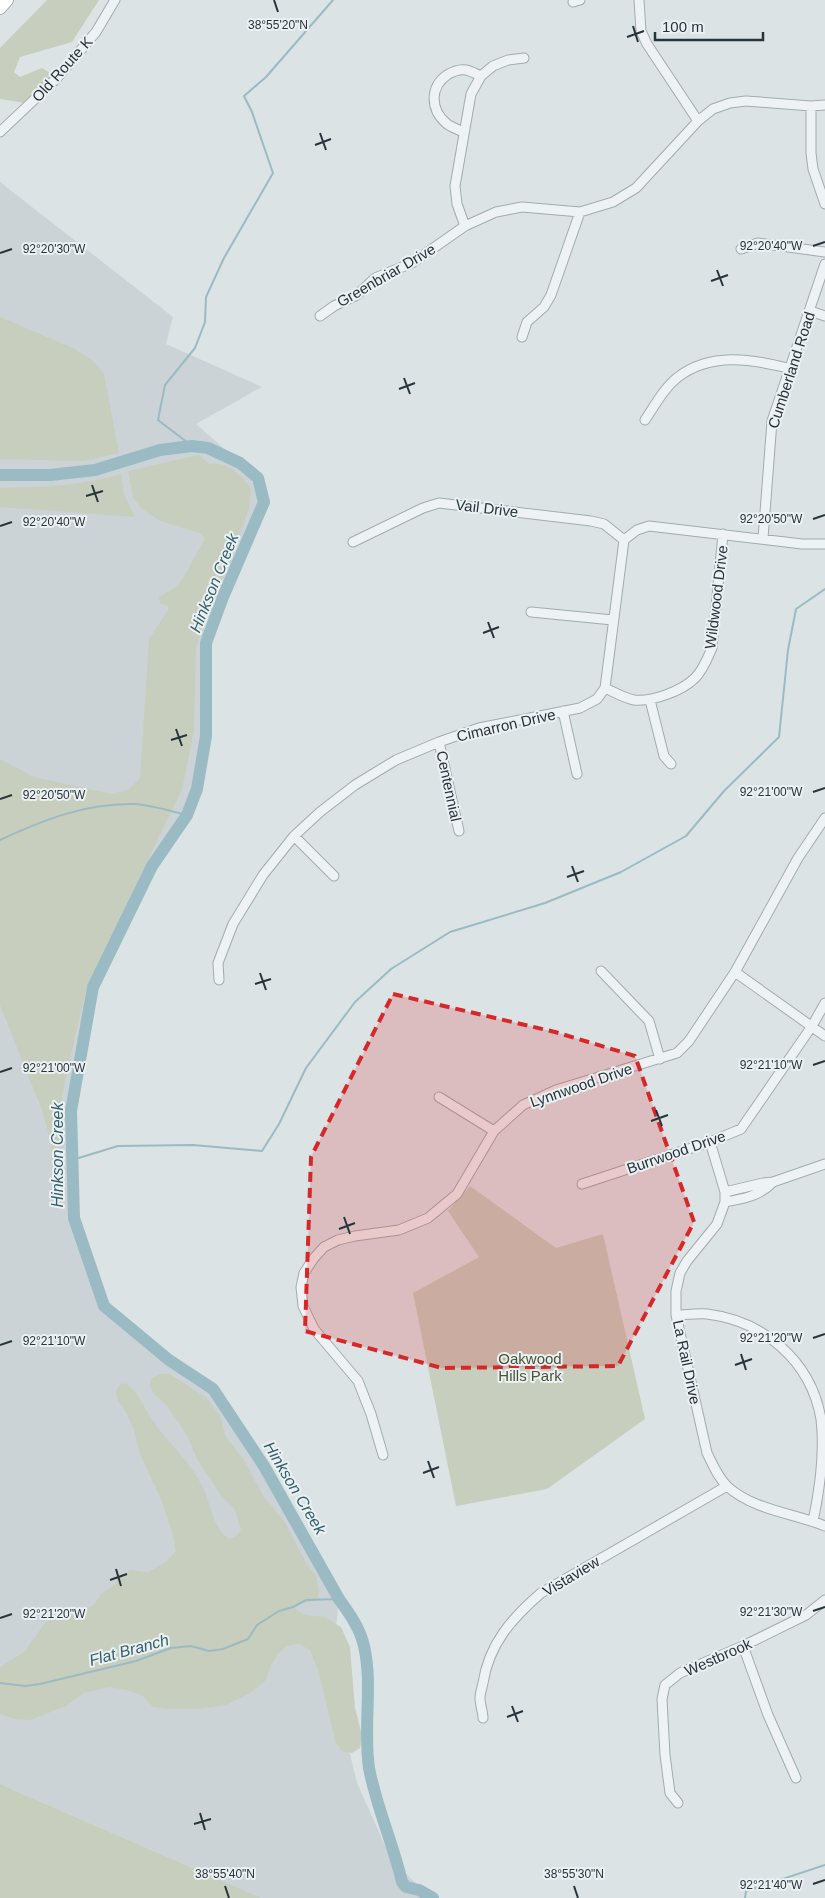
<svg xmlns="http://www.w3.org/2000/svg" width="825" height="1898" font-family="Helvetica,sans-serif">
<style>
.built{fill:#cbd3d6}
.green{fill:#c8cebe}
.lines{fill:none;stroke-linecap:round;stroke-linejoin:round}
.stream{stroke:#9abbc3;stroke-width:2}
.river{stroke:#9abbc3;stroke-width:12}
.street-casing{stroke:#a2abae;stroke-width:11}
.primary-casing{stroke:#9dabb0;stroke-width:14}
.street{stroke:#eff2f4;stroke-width:9}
.primary{stroke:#fff;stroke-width:12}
.marked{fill:#d62828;fill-opacity:0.2;stroke:#d62828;stroke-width:4;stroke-dasharray:10 6;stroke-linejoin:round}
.ticks{fill:none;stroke:#27353a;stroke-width:2}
.labels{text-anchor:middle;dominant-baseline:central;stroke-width:4;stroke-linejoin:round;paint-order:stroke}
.street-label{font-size:15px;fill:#27353a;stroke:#ebf1f3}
.park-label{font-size:15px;fill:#465536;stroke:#ebf1f3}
.water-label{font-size:16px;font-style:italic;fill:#355f6a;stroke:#ebf1f3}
.ticks-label{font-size:12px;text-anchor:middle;fill:#27353a;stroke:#ebf1f3;stroke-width:4;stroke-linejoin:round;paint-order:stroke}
</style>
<rect width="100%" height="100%" fill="#dce3e5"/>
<path class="built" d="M0,182L173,317L166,344L262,387L196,424L258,478L264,502L223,597L206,643V736L197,789L187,815L152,866L93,987L71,1111L74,1218L104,1306L213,1389L264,1466L339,1599L331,1675L357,1783L392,1861L432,1898H262L0,1784Z"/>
<path class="green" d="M47,0H99L72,42L20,57L14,72L20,77L42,68L55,76L25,103L0,99V48Z
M0,317L73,348L92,360L104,374L119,453L84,461L0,459Z
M199,455L209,464C227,461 241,474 251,488L249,509L196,647L194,730L182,790L87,985L59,1108L62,1160L52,1169L51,1143L42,1110L0,1005V759L34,777L112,794L129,789L140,778L149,639L168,610V606L160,603L159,597L176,587L182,580L205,539L200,533L160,521L142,509L133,498L128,471Z
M121,474L124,494L135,517L0,507V488C41,487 81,486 121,474Z
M470,1186L556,1248L603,1234L645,1419L547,1489L456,1506L413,1293L479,1257L448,1211Z
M160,1374H170L207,1398L220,1416L226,1437L244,1460L262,1494L285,1522L307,1565L316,1575L319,1591L317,1599C309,1604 300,1602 293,1607L305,1615L324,1617L341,1627L350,1647L355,1708L362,1735L360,1748L352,1753L342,1751L336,1743L319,1673L310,1650L299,1644L287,1646L279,1653L271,1665L266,1680L249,1694L226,1705L197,1709H169L153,1707L143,1696L127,1690L109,1687L84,1693L66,1706L30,1720L14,1719L0,1714V1667L24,1652L45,1623L59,1614L72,1610H84L94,1605L101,1594L115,1584L120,1575L131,1570L148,1572L166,1562L176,1551L172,1531L160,1497L140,1454L134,1430L127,1414L118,1401L116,1392L119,1385L126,1383C140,1394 145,1410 155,1424C170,1444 191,1463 202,1486C212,1504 211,1528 230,1539L238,1535L241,1529L234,1508L222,1497L197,1459L187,1435L167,1406L153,1393L150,1385L152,1378Z
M0,1784L32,1798L262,1898H0Z"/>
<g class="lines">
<path class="stream" d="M192,446L158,420L165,385L195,348L205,322L206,297L224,258L273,173L252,112L244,96L266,77L333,0
M0,840C43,820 86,803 134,804C151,805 170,811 187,815
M72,1160L118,1146L193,1145L262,1151L279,1124L306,1068L355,1002L391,969L450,932L545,903L621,872L686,836L724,791L779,737L788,650L796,609L825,589
M0,1683L25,1686L40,1684L136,1661L171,1648L191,1646L209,1651L223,1649L248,1639L257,1625L279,1611L293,1607L306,1600L339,1599
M745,1898L746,1891L825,1865"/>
<path class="river" d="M0,475H50L95,470L160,450L192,446L208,448L240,463L258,478L264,502L223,597L206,643V736L197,789L187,815L152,866L93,987L71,1111L74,1218L104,1306L169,1360L213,1389L264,1466L339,1599C349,1613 360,1628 364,1646C373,1685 363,1728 369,1768C376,1806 393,1843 402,1882L406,1887L419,1890L433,1898"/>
<g class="street-casing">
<path id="street" d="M639,0L641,31L647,44L698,121
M573,2L580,0
M811,106V153L813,169L825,204
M0,132L57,78L96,32L115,0
M463,132C458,129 450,127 446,123C430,109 430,87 447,75C452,72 460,69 466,70C471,71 476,74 481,76
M465,226L457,204L455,186L471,94L481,76L493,66L508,60L524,58
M741,249L758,243L825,252
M810,311L825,316
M320,316L334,306L357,295L375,278L412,263L465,226L496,212L522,207L580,212L613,202L636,188L698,121L713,109L730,103L746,101L811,106L825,105
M522,337L527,322L544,307L551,295L580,212
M645,420C655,405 664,388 678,377C711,352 751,359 788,368
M763,538L772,421L825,264
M624,540L637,530L649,526L802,544H825
M353,542L423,508L439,503L591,521L604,524L624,540
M531,612L613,620
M605,688C614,692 624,698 634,700C652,702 682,691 695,678C703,670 707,659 712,648L723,534
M650,700L664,756L671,764
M563,711L577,774
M439,742L459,831
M294,836L334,876
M601,971L649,1021L660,1059
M735,972L825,1036
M219,980L218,963L233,924L263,875L294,836L320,812L355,785L396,760L439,742L479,728L580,708L597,699L605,688L624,540
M439,1097L494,1131
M710,1142L725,1192V1202L717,1224L687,1261L680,1273L676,1291V1315L707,1453C713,1465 718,1478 728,1487C754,1510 793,1513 825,1526
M582,1184L710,1142L741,1129L812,1026L825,1003
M725,1192L763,1183L773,1182L825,1164
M725,1202C743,1199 760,1196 773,1182
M676,1315C686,1315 697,1313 707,1314C764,1321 811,1361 821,1419C825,1453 820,1488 813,1521
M383,1455L371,1414L358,1381L314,1329L303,1306L301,1287L304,1273L314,1258L324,1247L338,1240L355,1236L399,1230L428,1218L457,1194L494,1131L523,1105L556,1090L677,1053L689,1041L735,972L798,858L825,818
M743,1646L768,1715L796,1778
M483,1718C483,1712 480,1705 480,1698C480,1693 482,1688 483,1683C489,1644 512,1618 541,1593L727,1486
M678,1803L670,1793L665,1755L662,1699L665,1685L680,1673L743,1646L806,1615L825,1600"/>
</g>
<g class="primary-casing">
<path id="primary" d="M0,8L7,0"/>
</g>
<use href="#street" class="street"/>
<use href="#primary" class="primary"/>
</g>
<path class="marked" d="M393,994L555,1032L635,1056L694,1222L618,1366L442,1368L305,1331L311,1157Z"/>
<path class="ticks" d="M274,0L278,12M633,26L638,42M627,37L644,31M320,133L326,150M315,145L331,139M813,246L825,242M0,253L12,249M717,270L723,286M711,281L728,275M404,378L410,394M399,389L415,383M92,485L98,502M86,496L103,491M813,519L825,515M0,526L12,522M488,622L494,638M483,633L499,627M176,729L182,746M171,740L187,735M813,792L825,788M0,799L12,795M572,866L578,882M567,877L584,871M260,973L266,990M255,984L271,979M813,1065L825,1061M0,1072L12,1068M656,1110L662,1126M651,1121L668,1115M344,1217L350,1234M339,1229L355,1223M813,1338L825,1334M0,1345L12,1341M741,1354L746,1370M735,1365L752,1359M428,1461L434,1478M423,1473L439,1467M116,1569L121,1586M110,1580L127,1574M813,1611L825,1607M0,1618L12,1614M512,1706L518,1722M507,1717L523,1711M200,1813L205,1830M194,1824L211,1819M813,1884L825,1880M225,1886L229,1898M574,1886L578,1898"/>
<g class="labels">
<g class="street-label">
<text transform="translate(62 69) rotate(-48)">Old Route K</text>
<text transform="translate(386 275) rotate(-30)">Greenbriar Drive</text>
<text transform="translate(791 370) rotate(-72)">Cumberland Road</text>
<text transform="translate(487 508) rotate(7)">Vail Drive</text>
<text transform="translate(716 597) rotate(-83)">Wildwood Drive</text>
<text transform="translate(506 725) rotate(-13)">Cimarron Drive</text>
<text transform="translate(449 786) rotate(78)">Centennial</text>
<text transform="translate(581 1085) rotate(-19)">Lynnwood Drive</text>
<text transform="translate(676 1152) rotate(-19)">Burrwood Drive</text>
<text transform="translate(687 1362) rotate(78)">La Rail Drive</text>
<text transform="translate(571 1576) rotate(-31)">Vistaview</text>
<text transform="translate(718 1657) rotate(-24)">Westbrook</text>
</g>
<g class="park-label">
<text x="530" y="1358">Oakwood<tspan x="530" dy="17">Hills Park</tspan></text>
</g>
<g class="water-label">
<text transform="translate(214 583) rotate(-68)">Hinkson Creek</text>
<text transform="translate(57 1155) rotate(-90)">Hinkson Creek</text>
<text transform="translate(295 1488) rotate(59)">Hinkson Creek</text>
<text transform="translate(129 1650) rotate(-15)">Flat Branch</text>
</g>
</g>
<g class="ticks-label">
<text x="278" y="29">38°55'20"N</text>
<text x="771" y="250">92°20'40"W</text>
<text x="54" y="253">92°20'30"W</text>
<text x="771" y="523">92°20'50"W</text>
<text x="54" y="526">92°20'40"W</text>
<text x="771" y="796">92°21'00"W</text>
<text x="54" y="799">92°20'50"W</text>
<text x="771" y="1069">92°21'10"W</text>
<text x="54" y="1072">92°21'00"W</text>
<text x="771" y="1342">92°21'20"W</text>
<text x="54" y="1345">92°21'10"W</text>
<text x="771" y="1616">92°21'30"W</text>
<text x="54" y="1618">92°21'20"W</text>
<text x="225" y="1878">38°55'40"N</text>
<text x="574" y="1878">38°55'30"N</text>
<text x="771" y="1889">92°21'40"W</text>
</g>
<path d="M655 32v8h108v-8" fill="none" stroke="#27353a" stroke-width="2.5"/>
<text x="662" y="32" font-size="15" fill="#27353a" stroke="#ebf1f3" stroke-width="4" paint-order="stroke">100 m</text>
</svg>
